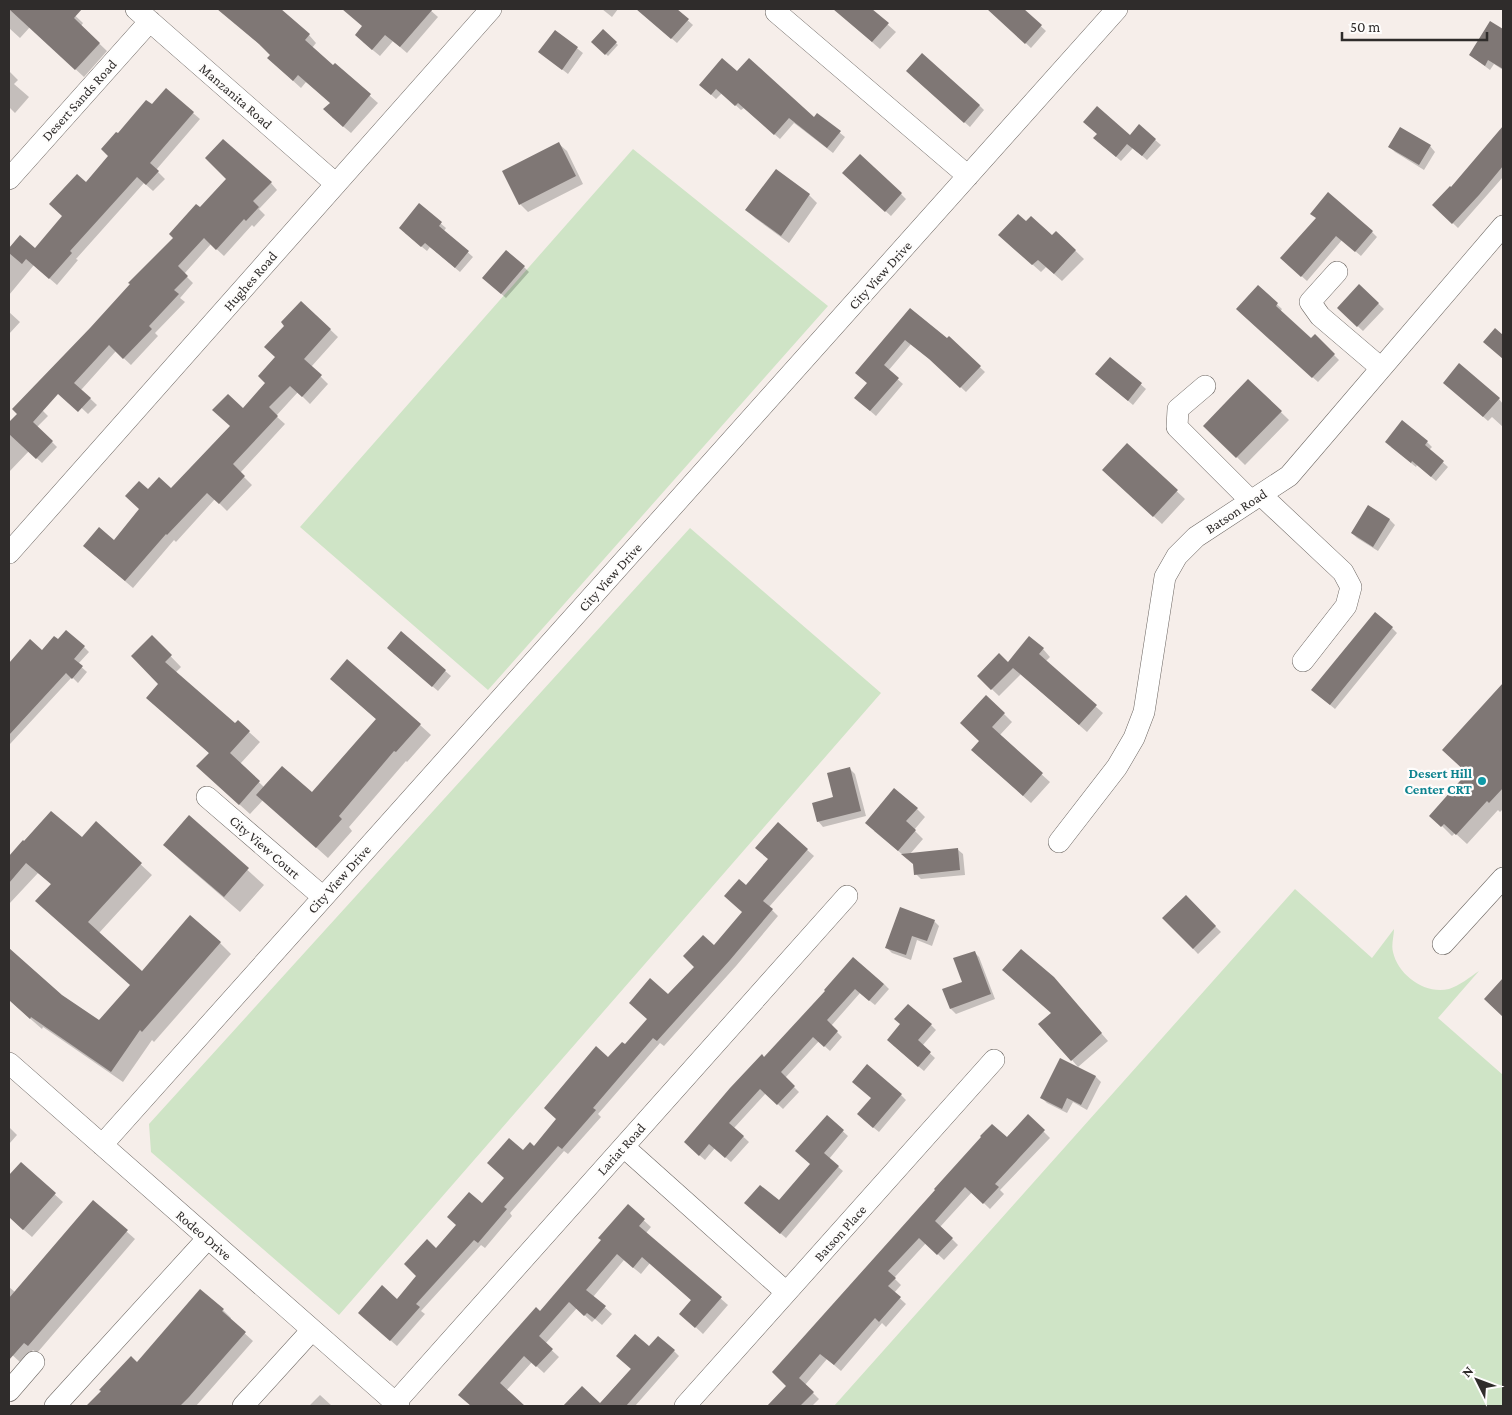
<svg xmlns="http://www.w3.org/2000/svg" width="1512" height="1415" font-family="'Crimson Pro',serif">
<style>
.green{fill:#cfe4c6}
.shadow{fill:#0003}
.building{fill:#7f7775}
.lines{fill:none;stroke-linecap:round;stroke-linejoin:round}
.minor-casing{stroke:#6d6763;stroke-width:22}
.minor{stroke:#fff;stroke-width:21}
.culture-dot{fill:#0f9aa8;stroke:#fefdfc;stroke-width:2}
.labels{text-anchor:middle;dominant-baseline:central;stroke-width:4.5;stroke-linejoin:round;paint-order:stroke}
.street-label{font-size:14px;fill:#2f2c2b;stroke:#fefdfc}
.culture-label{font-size:14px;font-weight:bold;fill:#0d838f;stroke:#fefdfc;text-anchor:end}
</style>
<rect width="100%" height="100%" fill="#f6eeea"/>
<path class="green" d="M633,149L828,306L488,690L300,527Z
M690,528L881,693L339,1315L151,1152L149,1124Z
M1295,889L1372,958L1394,929C1394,936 1391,945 1393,952C1398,975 1425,995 1449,989C1459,986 1470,977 1479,971L1438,1018L1503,1075V1406H834Z"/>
<path class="shadow" d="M9,9H68L83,23L81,26L107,51L84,77L30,27L20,38L9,28Z
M220,9H272L283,18L309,35L316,43L312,48L333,67L335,65L378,103L351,133L332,117L331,103L306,82L301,88L268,58L271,55L267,51Z
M355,9H429L438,17L407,53L393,41L380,56L363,42L364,27L350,14Z
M602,9H618L612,17Z
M637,9H675L693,25L677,43Z
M834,9H870L896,32L880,49Z
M989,9H1022L1046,31L1031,48Z
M1491,23L1503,31V70L1494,64L1490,70L1470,55Z
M555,31L583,53L568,74L540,52Z
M603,31L618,45L608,56L593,42Z
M9,71L18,80L14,84L29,97L15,113L9,107Z
M737,73L814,118L818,115L845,137L833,153L794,123L780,139L744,108L741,110L722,93L716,99L706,90Z
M912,76L979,105L984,110L970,127Z
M152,106L193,113L200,119L156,170L165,179L153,191L144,183L76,259L78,260L57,285L34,265L9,295L10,252L9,250L20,237L35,249L64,216L86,183L110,156L118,135Z
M1139,126L1161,145L1147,160L1133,148L1121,161L1100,143L1130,136Z
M1499,132L1503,136V177L1458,228L1434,205L1451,189Z
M559,144L567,151L583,184L528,212L520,204Z
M1430,146L1435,152L1424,170L1395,152L1390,147Z
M849,178L901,194L906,199L891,216Z
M271,183L277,190L259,209L265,215L254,227L252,225L224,256L211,244L184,274L193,283L180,298L185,302L155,333L158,336L131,365L116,351L81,390L97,405L88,414L54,382L200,209Z
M809,195L817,203L789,243L755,218L747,210Z
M419,205L446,228L444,231L473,257L460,272L430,247L427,251L405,233Z
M1317,219L1372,232L1377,237L1361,256L1342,240L1307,281L1287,263Z
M1026,223L1052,237L1056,232L1084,259L1062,281L1046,267L1041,272L1008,243Z
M524,267L529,272L506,298L489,283Z
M1359,285L1384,309L1363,331L1338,308Z
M1258,287L1282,309L1280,312L1311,340L1315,336L1339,360L1318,382L1242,314Z
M301,302L338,337L311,367L328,384L310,404L298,392L276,416L285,424L240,473L252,485L227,511L215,499L176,542L174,540L133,588L92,553L114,541L141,510L148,491L171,489L232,427L243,410L267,384L286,326Z
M910,310L947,340L949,338L985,372L966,392L936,364L911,344L888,371L903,384L876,416L861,403L868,383Z
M9,312L20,322L9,334Z
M1110,358L1146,389L1133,405L1102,379Z
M1248,380L1289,420L1245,465L1205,426Z
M1449,387L1499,399L1503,404V427L1492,417L1488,421Z
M43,411L48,416L37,427L57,447L42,463L29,451L9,472V424L19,414Z
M1427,442L1432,447L1429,450L1448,467L1436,481L1417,465L1416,467L1391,447Z
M1127,445L1185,499L1162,524L1112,478Z
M1368,507L1390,520L1395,525L1378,551L1357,538L1352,533Z
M1392,628L1397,633L1335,709L1318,695Z
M401,633L451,676L438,691L393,653Z
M152,637L181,667L175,673L235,725L249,732L260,742L240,764L265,788L312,794L377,720L342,689L420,725L431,735L407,762L406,761L349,827L352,831L328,858L263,800L250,814L209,777L210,754L148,698L160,684Z
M30,641L43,652L84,647L89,652L78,664L87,672L78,683L72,677L10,744L9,742V664Z
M1043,649L1050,657L1045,662L1103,713L1087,732L1021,674L999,696L978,676Z
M1503,685V809L1500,812L1498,810L1467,844L1455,833L1452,836L1441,825L1469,774L1443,750Z
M1004,714L1012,722L999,736L1050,782L1031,803L981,758V741L970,731Z
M850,769L855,774L866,816L823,827L818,821L835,798Z
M917,809L925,817L914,830L923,839L910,854L957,849L963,854L965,875L921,879L916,874L914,864L874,831Z
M189,817L264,885L240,912L181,861L165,845Z
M96,823L152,875L99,933L142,973L220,943L231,954L154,1042L152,1040L123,1082L43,1027L42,1029L9,1000V949L62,996L99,1021L131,985L52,885L38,873L9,904V858L23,841L82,839Z
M778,824L814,856L769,907L778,916L736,966L664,1046L660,1043L598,1114L601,1117L568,1154L564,1151L510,1213L512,1216L485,1248L481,1245L421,1311L425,1314L397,1346L366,1319L397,1300L417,1276L436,1249L482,1205L505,1178L523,1152L534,1147L608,1059L625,1046L743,913L746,887L769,860Z
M1186,897L1221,932L1198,954L1164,918Z
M934,921L939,926L932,946L917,940L911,960L892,953L887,948Z
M974,952L979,957L995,999L956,1014L951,1009L963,983Z
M884,984L889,989L875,1005L860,993L831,1026L842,1037L830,1051L819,1041L785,1078L799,1092L783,1109L766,1093L734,1128L749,1142L731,1162L715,1148L705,1160L690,1147L764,1059L827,991Z
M1060,986L1108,1041L1078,1067L1072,1060L1052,1013Z
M931,1025L936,1030L922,1046L935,1058L924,1071L893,1045Z
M1061,1060L1096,1077L1101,1082L1087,1110L1073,1102L1067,1113L1047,1103L1042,1098Z
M901,1095L906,1100L879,1132L863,1119L872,1098Z
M1028,1116L1050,1138L1000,1190L1004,1194L990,1209L972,1192L940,1227L958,1245L944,1260L926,1243L894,1278L901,1285L894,1293L906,1304L886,1327L882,1323L841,1371L827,1359L805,1385L819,1399L812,1406H768L788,1386L774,1372Z
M827,1117L848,1136L829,1159L843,1171L786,1238L751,1208L779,1202L812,1165Z
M9,1127L17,1135L9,1144Z
M21,1164L63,1202L32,1237L9,1217V1177Z
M93,1202L135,1239L37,1353L33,1350L21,1363L9,1352V1287L15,1292Z
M628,1206L651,1227L646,1233L728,1305L703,1334L688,1320L692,1301L650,1263L641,1274L624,1260L593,1297L612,1314L602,1325L595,1319L592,1322L577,1308L545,1344L559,1357L544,1373L532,1362L506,1391L522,1406H472L460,1395L540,1312L603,1240Z
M201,1291L223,1310L231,1318L230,1320L253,1341L196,1406H89L102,1391L138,1363Z
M649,1348L674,1351L679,1356L635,1406L566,1405L600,1404Z
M320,1395L332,1406H309Z"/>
<path class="building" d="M9,9H82L74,18L100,43L75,70Z
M217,9H281L310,34L305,40L333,65L335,63L371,94L343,127L323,109L330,103L298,75L293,81L267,58L270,55L259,44Z
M342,9H433L400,47L385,35L372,50L355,35L362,26Z
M636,9H677L689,19L671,39Z
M833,9H872L889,23L872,42Z
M987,9H1024L1042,25L1025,44Z
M1490,21L1503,29V69L1488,60L1485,66L1469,55Z
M603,29L617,42L605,55L591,42Z
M555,30L578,47L562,70L538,52Z
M922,53L980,105L964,123L906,71Z
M722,58L737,71L749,58L814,117L817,113L841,131L827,148L789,118L774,135L738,103L735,106L716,89L711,95L699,85Z
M166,88L194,112L150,163L159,171L146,185L137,177L70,251L72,253L49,279L26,259L22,264L9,253V248L20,235L35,248L62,216L49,204L77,174L86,182L108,156L101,149L116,132L118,133L146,100L152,104Z
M1097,106L1130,135L1139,124L1156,139L1142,156L1127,144L1116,157L1093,138L1097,134L1083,122Z
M1503,126V166L1479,195L1452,224L1432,205L1450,186L1451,187Z
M1400,127L1431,145L1419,165L1388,147Z
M223,139L272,182L253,201L259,207L246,221L244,219L216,250L204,238L178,266L188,276L174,290L179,294L149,326L152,329L123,359L109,345L74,383L91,398L78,412L58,394L33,422L53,441L36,459L9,434V422L17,414L12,409L90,328L130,284L128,283L173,238L169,234L196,204L200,207L226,179L205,158Z
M559,142L576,176L519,205L502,171Z
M860,154L902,193L885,212L842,173Z
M776,169L810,194L781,236L745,210Z
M1328,192L1373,231L1355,252L1336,236L1301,277L1280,258L1316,218L1310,214Z
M419,203L442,222L439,226L469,251L455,268L425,243L421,247L399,228Z
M1018,214L1026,221L1031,216L1052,235L1056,231L1076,250L1054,274L1038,260L1032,265L998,235Z
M506,250L525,266L501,294L482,278Z
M1359,284L1379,303L1357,327L1337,308Z
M1258,285L1278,303L1276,306L1311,338L1315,334L1335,354L1312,378L1236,309Z
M301,301L331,329L304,359L322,375L302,397L290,386L269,407L278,416L233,464L245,476L219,504L207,493L167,535L166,534L125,581L83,546L99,527L114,540L139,509L125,496L139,481L148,489L159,477L171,488L230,426L212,410L228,394L243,408L265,383L258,376L275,357L264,347L284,326L281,322Z
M910,308L947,338L949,336L981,366L960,388L929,359L905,340L884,365L899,378L870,411L854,398L867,383L855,373Z
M1495,328L1503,335V359L1483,342Z
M1110,357L1142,383L1128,401L1095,374Z
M1459,363L1500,398L1483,417L1443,383Z
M1248,379L1282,411L1236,458L1203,426Z
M1402,420L1428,441L1425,445L1444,461L1431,477L1412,461L1411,463L1385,442Z
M1127,443L1178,490L1153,517L1102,470Z
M1368,505L1390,519L1373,547L1351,533Z
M1375,612L1393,627L1330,705L1311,690Z
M66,630L85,646L74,659L83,666L72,679L66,673L9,735V663L30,639L42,650L54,636L58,639Z
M401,631L446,670L432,687L387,648Z
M152,635L172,655L165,662L235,723L238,720L250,731L230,753L260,781L239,805L196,766L209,753L146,698L158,684L131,656Z
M1029,636L1044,648L1039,654L1097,705L1079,725L1013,668L991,690L977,676L999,653L1008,662Z
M347,659L421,724L396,752L394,751L339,816L342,819L316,848L256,795L282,766L312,792L376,719L330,679Z
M1503,683V788L1489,803L1487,801L1456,835L1444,824L1441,827L1429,816L1467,773L1442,750Z
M986,695L1005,713L992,727L1043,773L1023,796L971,750L979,741L960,723Z
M850,767L861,811L817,822L812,803L833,797L827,773Z
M894,788L918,808L906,821L916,830L898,851L865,823Z
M51,811L82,837L96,821L142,863L88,922L142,971L190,915L221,942L142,1032L140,1030L111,1072L31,1017L30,1019L9,1000V948L62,995L99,1020L130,985L35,901L51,884L26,863L9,883V856L23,840L24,841Z
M189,815L249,868L224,897L163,845Z
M778,822L808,849L763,901L773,909L730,960L657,1041L653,1038L593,1108L596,1110L562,1149L558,1146L504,1207L507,1209L478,1243L474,1240L416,1304L420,1307L390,1341L358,1313L382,1285L397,1299L416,1276L404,1264L427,1239L436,1248L456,1225L447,1217L469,1192L482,1203L504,1178L487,1163L509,1138L523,1150L530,1142L534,1146L556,1119L544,1108L596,1046L608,1057L622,1042L625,1044L647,1019L629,1003L650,978L668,994L694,967L683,956L703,935L714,945L742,912L724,896L739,879L746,885L768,859L755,848Z
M958,848L960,870L914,875L913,864L901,854Z
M1186,895L1216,926L1193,949L1162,918Z
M900,907L935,920L927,941L912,936L906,955L885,948Z
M1021,949L1054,977L1102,1033L1071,1061L1038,1024L1051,1013L1002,970Z
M975,951L991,994L950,1009L942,989L962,982L953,958Z
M853,957L884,984L869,1001L855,989L827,1020L838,1031L824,1047L813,1037L781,1072L795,1086L777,1105L760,1089L729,1123L744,1136L725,1158L709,1144L699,1156L684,1142L730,1088L762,1054L764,1057L825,991L824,990Z
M1503,978V1017L1484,999Z
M908,1004L932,1024L918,1040L931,1052L918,1067L887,1040L900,1024L894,1019Z
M1060,1058L1096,1076L1081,1105L1067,1098L1062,1109L1040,1098Z
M867,1064L902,1094L873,1128L857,1114L871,1098L852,1082Z
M1028,1114L1045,1130L995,1184L999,1187L983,1204L965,1187L935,1221L953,1238L937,1255L919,1238L888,1271L896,1278L888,1286L901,1297L879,1322L875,1318L834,1365L820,1354L799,1378L814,1392L800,1406H767L786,1386L772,1372L935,1190L934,1189L981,1137L980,1136L992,1124L1007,1137Z
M827,1115L844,1130L824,1153L839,1166L780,1234L744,1203L760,1185L779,1200L810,1164L795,1151Z
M21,1162L56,1193L23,1230L9,1217V1175Z
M93,1200L128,1230L28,1346L24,1343L9,1360V1298Z
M628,1204L645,1219L639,1226L722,1297L695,1328L679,1314L691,1300L642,1257L633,1268L617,1254L586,1290L606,1306L595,1319L587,1313L584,1316L569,1302L539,1336L553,1349L536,1367L524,1356L500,1383L525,1406H471L458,1395L536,1307L540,1311L601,1240L598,1238Z
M200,1289L224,1309L222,1311L246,1332L189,1397L180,1406H86L101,1391L99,1390L131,1356L137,1362Z
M635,1334L649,1346L658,1336L675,1350L626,1406H563L582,1386L600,1403L631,1369L616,1356Z"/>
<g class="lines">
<g class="minor-casing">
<path id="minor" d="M136,9L336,184
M776,12L968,176
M9,179L150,21
M1337,272L1310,302L1320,316L1381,368
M1205,386L1178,409L1177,427L1251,501
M1261,495L1343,572L1351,587L1346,606L1303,661
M9,553L491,9
M207,797L323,897
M1059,842L1117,767L1134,738L1144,712L1165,577L1177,556L1196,537L1289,476L1503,226
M1443,944L1503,878
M9,1063L399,1406
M102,1145L1117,9
M624,1147L786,1292
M9,1391L34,1362
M395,1403L847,896
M55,1406L208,1238
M243,1406L312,1330
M685,1406L994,1060"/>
</g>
<use href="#minor" class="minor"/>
</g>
<circle class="culture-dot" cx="1482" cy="781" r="5"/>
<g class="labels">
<g class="street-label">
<text transform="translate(236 96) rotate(41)">Manzanita Road</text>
<text transform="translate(79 100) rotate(-48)">Desert Sands Road</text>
<text transform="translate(880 275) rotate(-48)">City View Drive</text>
<text transform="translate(250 281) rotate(-49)">Hughes Road</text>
<text transform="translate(1236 511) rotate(-33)">Batson Road</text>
<text transform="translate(610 577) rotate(-48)">City View Drive</text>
<text transform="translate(265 847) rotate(41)">City View Court</text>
<text transform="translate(339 879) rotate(-48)">City View Drive</text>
<text transform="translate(621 1149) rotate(-48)">Lariat Road</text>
<text transform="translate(840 1233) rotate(-48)">Batson Place</text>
<text transform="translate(204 1235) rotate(41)">Rodeo Drive</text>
</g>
<g class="culture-label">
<text x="1472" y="773">Desert Hill<tspan x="1472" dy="16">Center CRT</tspan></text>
</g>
</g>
<rect width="1512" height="1415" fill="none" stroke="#2f2c2b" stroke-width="20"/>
<g transform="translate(1477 1380) rotate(312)" stroke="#fefdfc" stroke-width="4" paint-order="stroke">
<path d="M0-4L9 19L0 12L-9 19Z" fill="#2f2c2b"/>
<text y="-8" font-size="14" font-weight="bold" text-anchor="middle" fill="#2f2c2b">N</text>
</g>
<path d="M1342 32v8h145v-8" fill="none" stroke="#2f2c2b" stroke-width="2.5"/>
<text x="1350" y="32" font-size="15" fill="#2f2c2b" stroke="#fefdfc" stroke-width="4" paint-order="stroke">50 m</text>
</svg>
